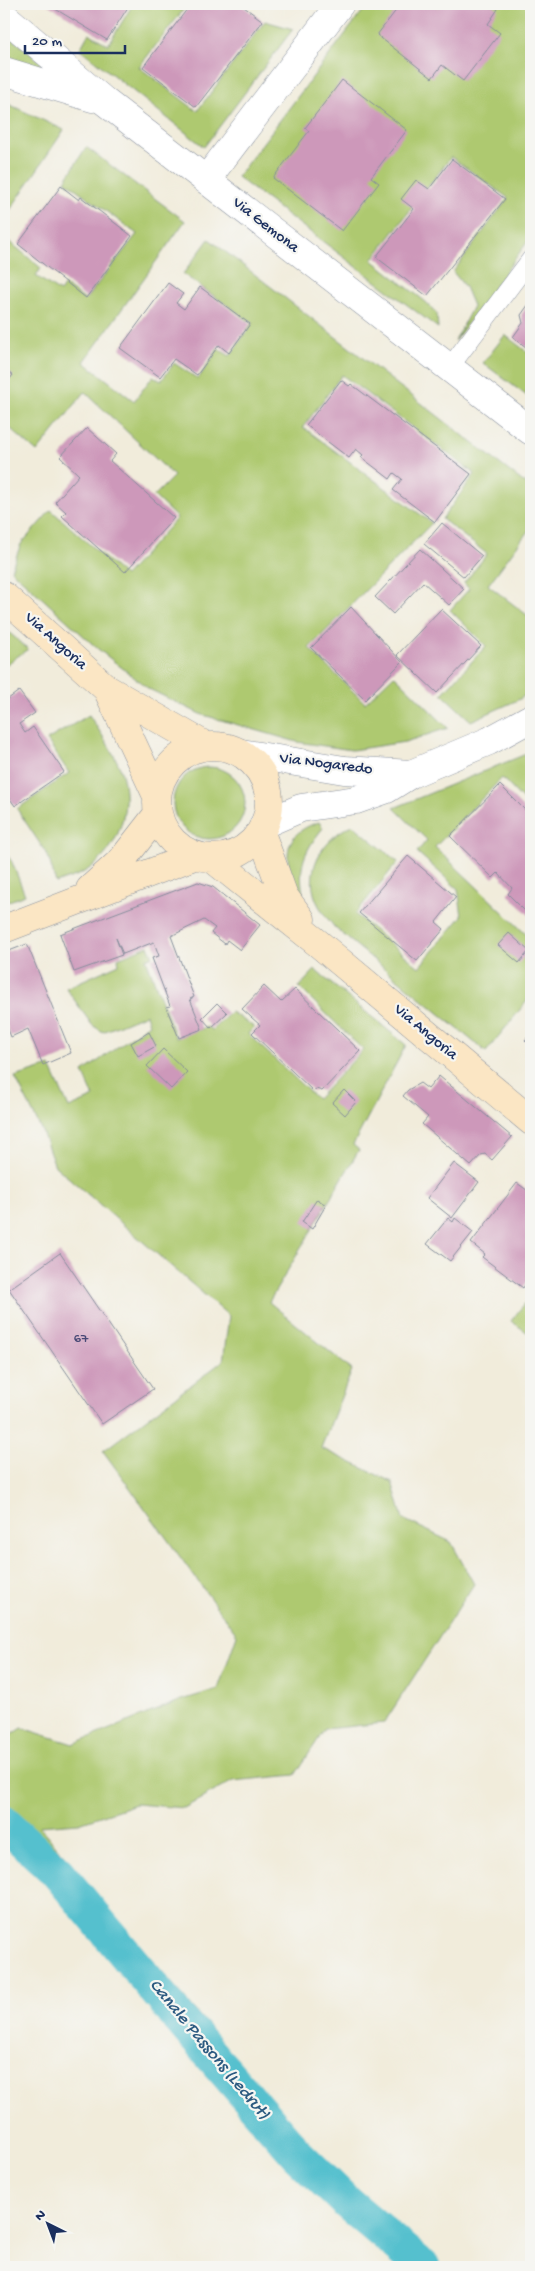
<svg xmlns="http://www.w3.org/2000/svg" width="535" height="2271" font-family="'Gochi Hand',sans-serif">
<style>
.green{fill:#aec96f;stroke:#647c66}
.lines{fill:none;stroke-linecap:round;stroke-linejoin:round}
.canal{stroke:#54c0ce;stroke-width:35}
.building{fill:#cd98ba}
.lane-casing{stroke:#868e9c;stroke-width:19}
.street-casing{stroke:#868e9c;stroke-width:29}
.secondary-casing{stroke:#868e9c;stroke-width:29}
.lane{stroke:#fff;stroke-width:18}
.street{stroke:#fff;stroke-width:28}
.secondary{stroke:#fbe6c4;stroke-width:28}
.labels{text-anchor:middle;dominant-baseline:central;stroke-width:4.5;stroke-linejoin:round;paint-order:stroke}
.number-label{font-size:14px;fill:#484975}
.street-label{font-size:16px;fill:#1b2f5e;stroke:#f6f6f2}
.water-label{font-size:18px;font-style:italic;fill:#2c5a80;stroke:#f6f6f2}
</style>
<rect width="100%" height="100%" fill="#f6f6f2"/>
<filter id="ink" filterUnits="userSpaceOnUse"><feTurbulence type="fractalNoise" baseFrequency=".02" numOctaves="2"/><feDisplacementMap in="SourceGraphic" scale="10" xChannelSelector="R" yChannelSelector="G"/><feConvolveMatrix kernelMatrix="1 2 1 2 8 2 1 2 1" color-interpolation-filters="sRGB"/></filter>
<filter id="wash" filterUnits="userSpaceOnUse"><feTurbulence type="fractalNoise" baseFrequency=".0096" numOctaves="4" result="noise"/><feDisplacementMap in="SourceGraphic" scale="20" xChannelSelector="R" yChannelSelector="G"/><feGaussianBlur stdDeviation="1.12" result="paint"/><feColorMatrix in="noise" values="0 0 0 0 0 0 0 0 0 0 0 0 0 0 0 0 0 1.4 0 .05"/><feComposite in="paint" operator="in"/></filter>
<g filter="url(#wash)">
<rect width="100%" height="100%" fill="#f1ecdb"/>
<path class="green" d="M133,4H188L139,67L197,111L265,21L293,29L204,147L80,49L89,33L108,45Z
M368,4H531V237L455,341L473,306L465,287L453,272L508,198L451,157L372,260L426,302L437,314L438,328L237,177Z
M4,32L53,72L20,68L4,55Z
M4,102L64,130L4,219Z
M86,147L185,221L84,362L134,401L153,376L161,381L174,363L198,379L218,349L230,356L252,323L183,274L209,239L531,488V527L488,585L531,618V691L520,699L471,721L442,694L486,646L450,610L469,589L464,583L487,554L442,519L475,474L342,375L303,427L432,523L309,648L365,703L394,675L448,728L405,742L352,750L297,742L200,714L149,689L98,649L11,570L21,544L51,510L125,576L177,518L154,496L174,476L85,392L37,452L4,423V237L41,268L36,276L60,292L65,285L85,300L137,234L65,181Z
M505,335L531,355V399L483,363Z
M4,628L28,649L4,666Z
M89,715C100,732 112,749 120,768C134,805 119,853 84,872C76,877 65,879 56,883L48,856L17,809L69,773L47,740Z
M531,752V808L502,778L435,847L531,939V996L486,1052L335,928C330,921 323,914 319,906C301,874 322,837 353,825L398,862L355,914L419,967L462,916L458,889L417,852L427,840L394,808Z
M173 803a36 36 0 1 1 72 0a36 36 0 1 1-72 0Z
M319,822L323,828C305,850 298,865 303,893L296,895C286,861 278,835 319,822Z
M4,851L12,862L25,895L4,903Z
M148,946L153,956L146,959L176,1038L207,1027L212,1030L231,1012L254,1027L248,1034L317,1099L363,1050L299,987L315,970L406,1045L353,1145L359,1150L269,1302L352,1370L321,1448L392,1482L403,1519L451,1542L474,1584L384,1723L325,1729L295,1775L233,1781L184,1808L136,1804L79,1823L39,1826L297,2131L356,2193L443,2267H405L340,2213L44,1870L4,1836V1738L22,1728L73,1744L179,1701L218,1689L237,1635L103,1451L223,1361L229,1316L55,1166L41,1129L15,1077L50,1066L69,1108L94,1097L83,1072L149,1024L146,1014L103,1032L92,1025L66,988L119,964L118,958Z
M531,1295V1335L511,1321Z"/>
<g class="lines">
<path class="canal" d="M4,1823L57,1872L183,2023L297,2154L344,2200L423,2267"/>
</g>
<g id="blocks">
<path class="building" d="M47,4H130L107,40Z
M191,4H240L263,21L196,107L143,67Z
M401,4H433L438,8L441,4H491L498,9L488,24L500,33L463,81L442,65L432,78L377,35Z
M342,80L407,130L371,177L379,183L342,231L273,178L309,131L305,128Z
M452,159L505,199L427,296L376,257L414,209L401,199L416,180L429,189Z
M61,186L79,200L81,197L132,236L86,298L18,244Z
M168,283L183,294L176,303L184,309L200,287L250,324L229,353L219,345L197,375L174,359L160,377L120,348Z
M531,301V351L513,337L523,323L521,315Z
M5,369L13,375L5,385L4,370Z
M341,380L349,386L351,384L471,474L435,522L393,490L402,479L394,473L390,479L361,457L363,455L356,449L349,458L306,425Z
M87,428L116,454L110,461L174,518L125,572L62,516L66,512L55,502L79,475L60,457Z
M442,523L482,556L464,577L424,544Z
M420,549L464,589L449,605L423,582L393,614L375,597Z
M351,607L402,662L365,700L311,648Z
M441,609L481,646L437,693L397,655Z
M19,691L35,713L19,724L25,733L33,727L64,772L15,806L4,790V702Z
M500,785L531,816V917L508,894L512,888L498,873L493,878L450,836Z
M408,856L456,897L436,922L444,929L417,961L359,913Z
M198,882L213,887L260,925L240,950L227,940L225,944L211,933L215,928L204,920L171,936L194,997L190,999L202,1029L179,1038L166,1007L170,1006L152,958L159,956L154,942L123,954L116,938L122,955L74,972L60,934Z
M509,933L529,951L519,963L498,945Z
M27,944L71,1053L43,1065L28,1029L11,1037L4,1019V953Z
M264,986L281,1002L295,989L360,1051L322,1091L316,1089L313,1091L252,1033L260,1025L242,1009Z
M217,1003L227,1013L211,1028L202,1018Z
M149,1032L156,1046L138,1056L131,1043Z
M531,1033V1046L525,1040Z
M163,1049L187,1072L171,1089L147,1066Z
M439,1076L512,1137L492,1160L485,1154L481,1155L471,1166L422,1124L428,1117L403,1096L408,1090L420,1083L428,1089Z
M344,1090L356,1102L345,1115L332,1103Z
M454,1163L479,1182L452,1218L427,1198Z
M517,1183L531,1193V1276L523,1288L482,1257L485,1254L471,1243Z
M317,1199L326,1205L312,1229L302,1222Z
M448,1218L453,1222L455,1218L473,1232L450,1261L427,1244Z
M60,1253L153,1389L102,1424L9,1289Z"/>
</g>
</g>
<g filter="url(#ink)">
<use href="#blocks" fill-opacity="0" stroke="#868e9c" stroke-width="1"/>
<g class="lines">
<g class="lane-casing">
<path id="lane" d="M449,368L531,259"/>
</g>
<g class="street-casing">
<path id="street" d="M4,16L104,101L531,431
M4,71L93,98
M206,180L340,4
M241,753L344,770L411,774
M264,824L301,808L356,800L387,789L411,774L489,741L531,718"/>
</g>
<g class="secondary-casing">
<path id="secondary" d="M4,596L107,689L206,746
M107,689L157,796
M157 802a56 56 0 1 1 112 0a56 56 0 1 1-112 0Z
M261,833L284,896L301,919
M213,859L319,944L531,1121
M90,889L122,860L157,815
M4,929L194,856"/>
</g>
<use href="#lane" class="lane"/>
<use href="#street" class="street"/>
<use href="#secondary" class="secondary"/>
</g>
</g>
<g class="labels">
<g class="number-label">
<text x="81" y="1339">67</text>
</g>
<g class="street-label">
<text transform="translate(265 226) rotate(38)">Via Gemona</text>
<text transform="translate(55 642) rotate(42)">Via Angoria</text>
<text transform="translate(326 765) rotate(7)">Via Nogaredo</text>
<text transform="translate(425 1033) rotate(40)">Via Angoria</text>
</g>
<g class="water-label">
<text transform="translate(209 2050) rotate(50)">Canale Passons (Ledrut)</text>
</g>
</g>
<rect width="535" height="2271" fill="none" stroke="#f6f6f2" stroke-width="20"/>
<g transform="translate(48 2224) rotate(318)" stroke="#f6f6f2" stroke-width="4" paint-order="stroke">
<path d="M0-4L9 19L0 12L-9 19Z" fill="#1b2f5e"/>
<text y="-8" font-size="14" font-weight="bold" text-anchor="middle" fill="#1b2f5e">N</text>
</g>
<path d="M25 45v8h100v-8" fill="none" stroke="#1b2f5e" stroke-width="2.5"/>
<text x="32" y="45" font-size="15" fill="#1b2f5e" stroke="#f6f6f2" stroke-width="4" paint-order="stroke">20 m</text>
</svg>
